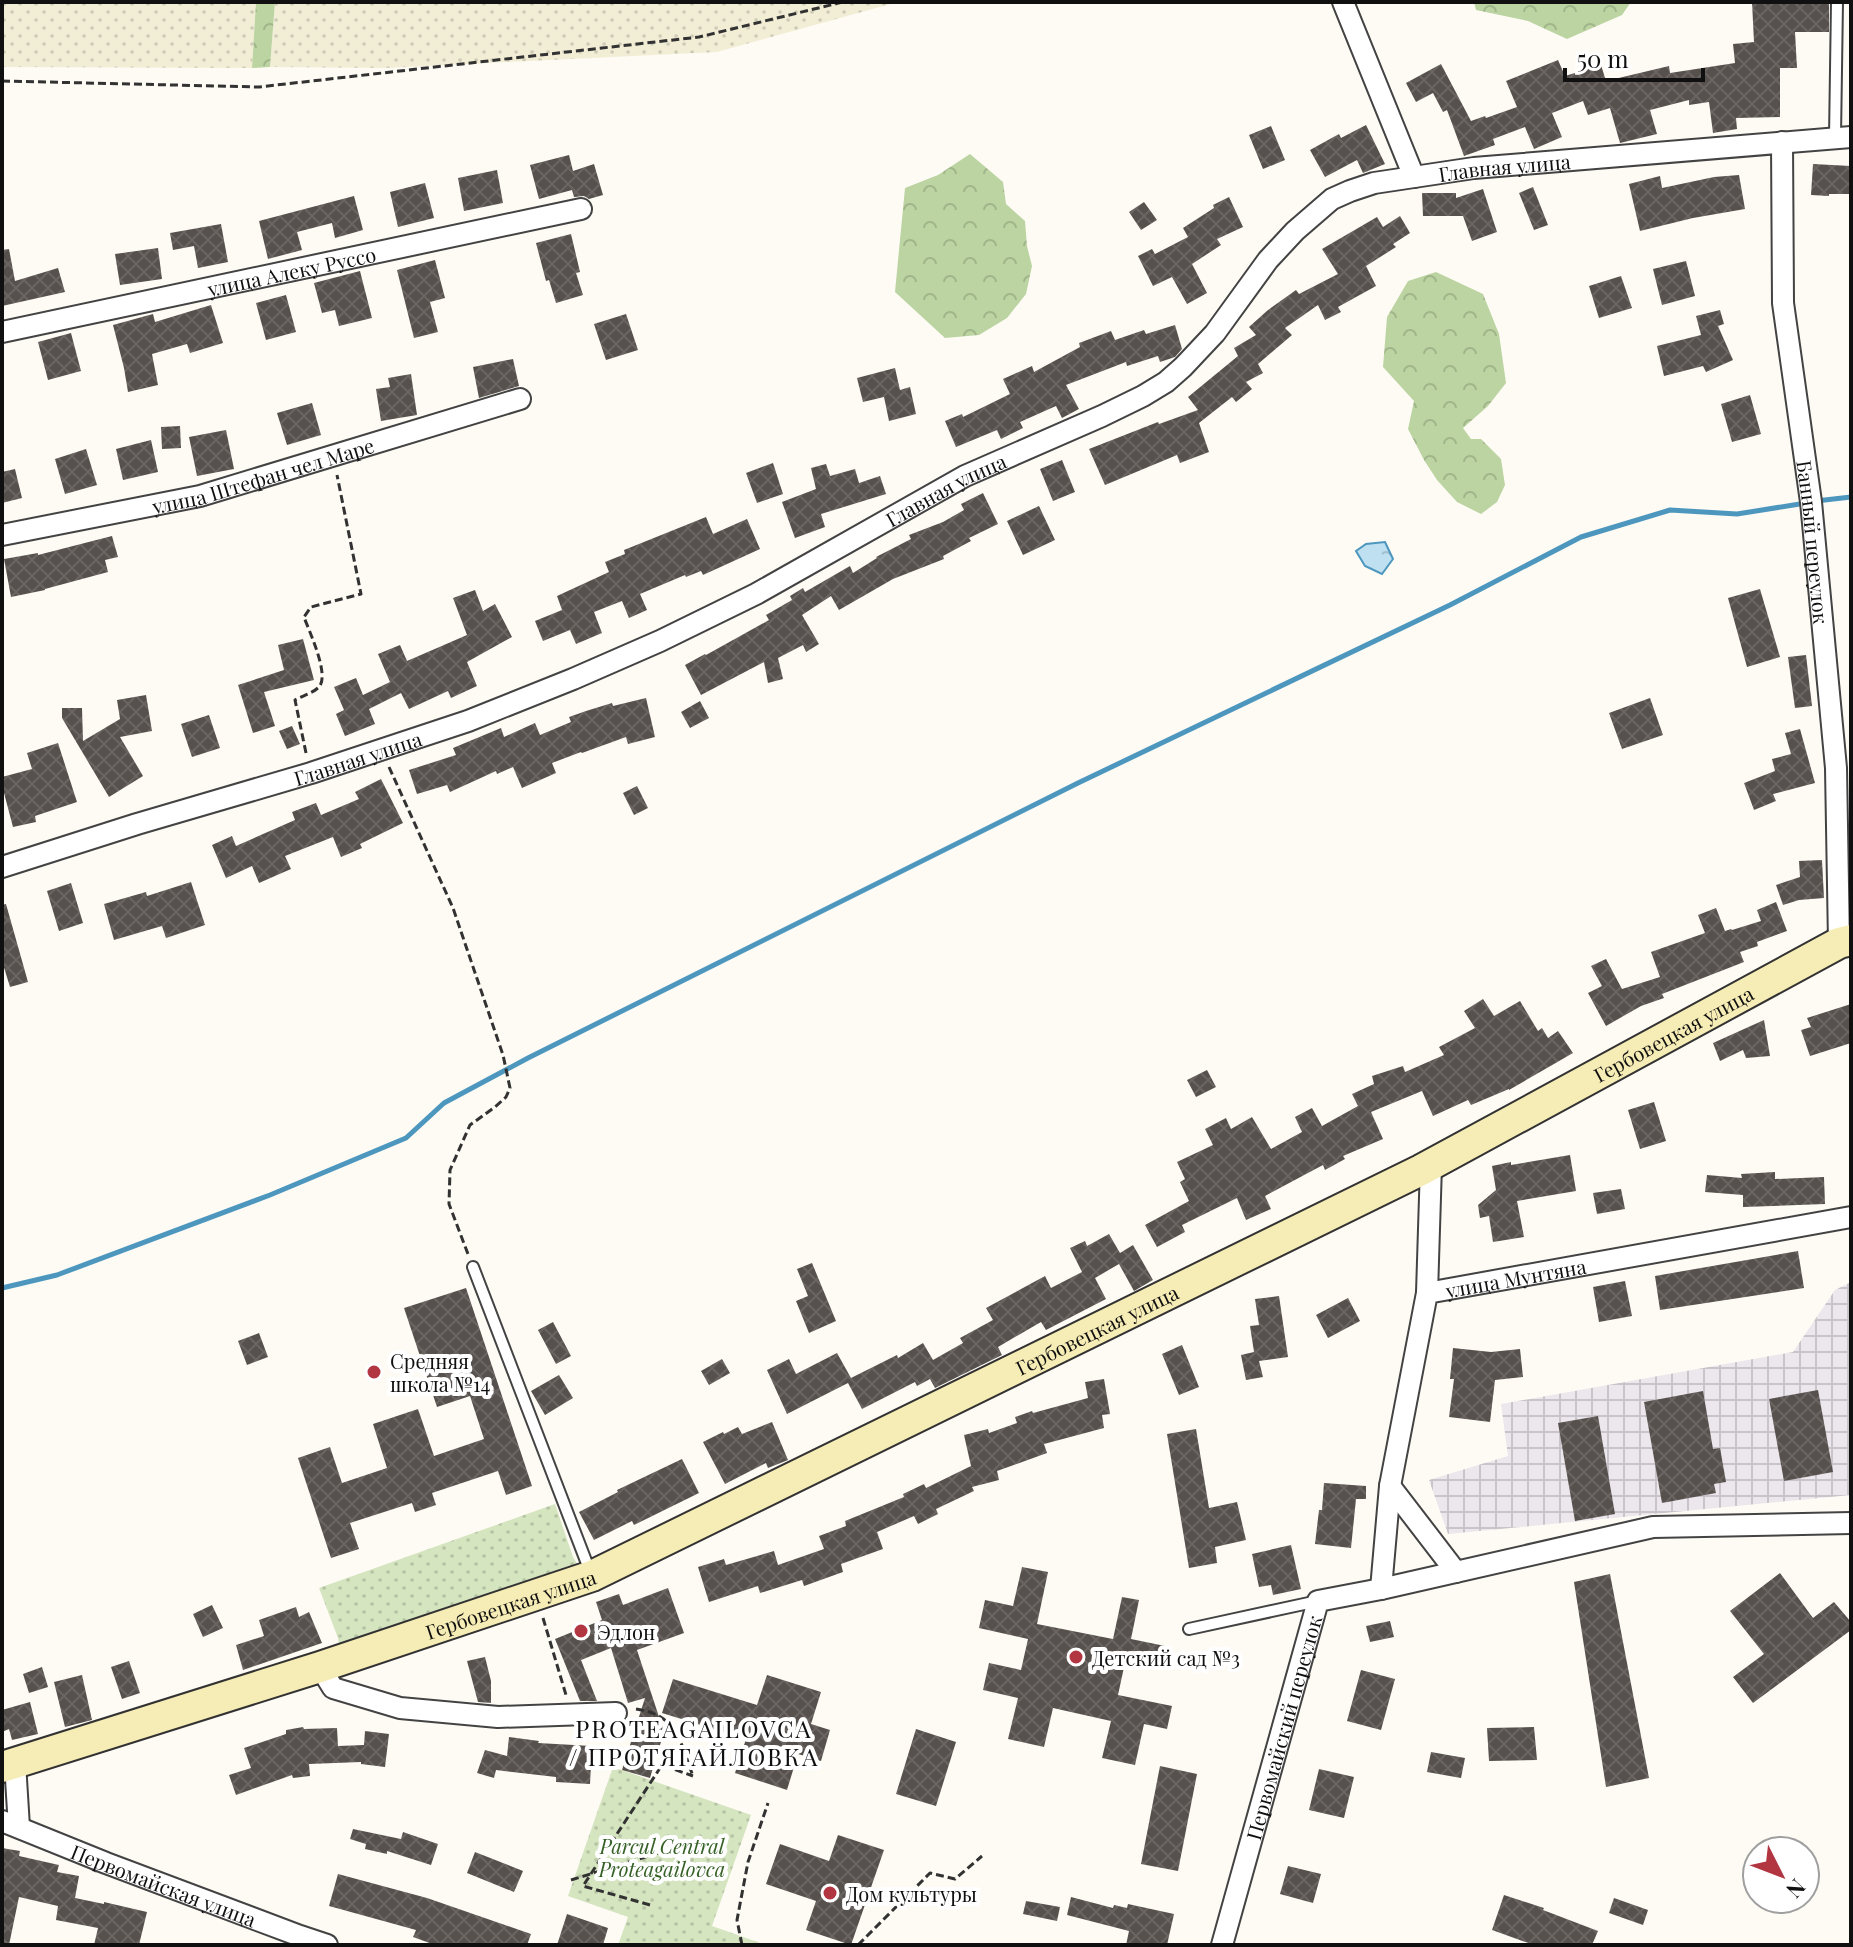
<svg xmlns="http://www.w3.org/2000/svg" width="1853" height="1947" font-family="'Playfair Display',serif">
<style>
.industrial{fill:url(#industrial-grid)}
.farmland{fill:url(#farmland-dots)}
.grass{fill:url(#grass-dots)}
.forest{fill:url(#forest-crowns)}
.water{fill:url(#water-ripples);stroke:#4d97bf;stroke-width:2}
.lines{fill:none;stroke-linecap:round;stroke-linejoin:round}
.stream{stroke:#4d97bf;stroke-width:5}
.building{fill:url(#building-cross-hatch)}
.lane-casing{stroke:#434343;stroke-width:14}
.street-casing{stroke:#434343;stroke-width:24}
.secondary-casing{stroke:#323232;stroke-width:34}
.path{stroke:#323232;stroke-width:3;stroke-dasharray:8 4;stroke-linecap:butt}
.lane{stroke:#fff;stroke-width:10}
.street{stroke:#fff;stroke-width:20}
.secondary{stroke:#f6ecb6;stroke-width:30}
.poi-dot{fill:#b13642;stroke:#fff;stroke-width:3}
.labels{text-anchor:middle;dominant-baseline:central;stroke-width:8;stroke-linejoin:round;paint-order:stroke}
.street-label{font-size:20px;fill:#101010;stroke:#fff}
.poi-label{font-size:20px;fill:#101010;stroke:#fff;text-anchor:start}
.park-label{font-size:20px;font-style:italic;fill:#366126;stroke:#fff}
.quarter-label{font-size:24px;letter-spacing:2px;fill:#101010;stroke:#fff}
</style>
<defs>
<pattern id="industrial-grid" width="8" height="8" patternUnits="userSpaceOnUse" patternTransform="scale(2)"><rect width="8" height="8" fill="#ece6ed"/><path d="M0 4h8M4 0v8" fill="none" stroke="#c9c4ca"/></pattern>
<pattern id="farmland-dots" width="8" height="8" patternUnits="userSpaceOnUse" patternTransform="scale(2)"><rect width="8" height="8" fill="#f2eed6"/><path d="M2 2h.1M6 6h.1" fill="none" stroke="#cecbb7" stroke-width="1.8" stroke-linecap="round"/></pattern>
<pattern id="grass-dots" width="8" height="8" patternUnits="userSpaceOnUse" patternTransform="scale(2)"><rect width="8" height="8" fill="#d5e5c0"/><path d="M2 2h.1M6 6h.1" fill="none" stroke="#b6c3a4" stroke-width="1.8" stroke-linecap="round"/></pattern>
<pattern id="forest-crowns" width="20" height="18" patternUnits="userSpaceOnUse" patternTransform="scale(2)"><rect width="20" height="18" fill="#bbd4a1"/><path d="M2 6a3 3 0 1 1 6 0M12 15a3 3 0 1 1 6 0" fill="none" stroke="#a0b58a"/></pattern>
<pattern id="water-ripples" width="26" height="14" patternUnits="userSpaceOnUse" patternTransform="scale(2)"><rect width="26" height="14" fill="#bee0f0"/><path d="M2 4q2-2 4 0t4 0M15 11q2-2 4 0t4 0" fill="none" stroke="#a2bfcd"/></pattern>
<pattern id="building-cross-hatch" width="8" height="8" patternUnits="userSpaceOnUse" patternTransform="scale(2)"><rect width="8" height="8" fill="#57514d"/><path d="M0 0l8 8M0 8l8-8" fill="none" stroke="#6a6562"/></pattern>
</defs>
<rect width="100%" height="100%" fill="#fefbf4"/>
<path class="industrial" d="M1851,1282V1495L1448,1534L1429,1480L1508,1456L1501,1404L1793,1352L1835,1290Z"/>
<path class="farmland" d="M2,2H256L252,68L2,67Z
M275,2H898L717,52L385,68L270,67Z"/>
<path class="grass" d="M555,1504L573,1557L579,1567L340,1652L338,1638L319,1588Z
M613,1767L751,1815L712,1926L766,1945H618L628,1917L568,1896Z"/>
<path class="forest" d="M256,2H275L270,67L252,68Z
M1474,2H1631L1622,15L1567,39L1528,21L1476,10Z
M970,154L1003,182L1006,204L1025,221L1027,246L1032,266L1026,294L1007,318L979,335L945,338L895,292L905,188L938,175Z
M1436,272L1483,294L1499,334L1506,383L1488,406L1463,428L1471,439H1481L1501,459L1505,485L1497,502L1481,514L1457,502L1437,480L1424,460L1408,429L1414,401L1383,367L1387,317L1408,281Z"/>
<path class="water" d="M1385,542L1393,559L1382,574L1365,566L1356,551L1366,544Z"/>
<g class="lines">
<path class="stream" d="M1816,501L1851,497
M2,1288L57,1275L270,1195L406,1138L444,1103L528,1058L1078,783L1450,605L1581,537L1670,510L1737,514L1806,503"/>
</g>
<path class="building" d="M1752,2H1829V32H1795L1797,68H1780V117L1736,118L1737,129L1713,133L1709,102L1689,105V100L1650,110L1657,134L1620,143L1610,108L1588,115L1583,101L1552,113L1562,137L1534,149L1525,127L1493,139L1495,145L1464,156L1447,110L1443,112L1433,93L1416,102L1406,83L1441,64L1471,121L1485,116L1486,118L1517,107L1506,81L1558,60L1565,76L1601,65L1606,81L1669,66L1670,73L1735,63L1733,44L1754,42Z
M1366,125L1385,164L1363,173L1357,160L1325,177L1310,150L1339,134L1341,138Z
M1271,126L1285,160L1263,169L1249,135Z
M569,155L573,171L594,164L603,195L589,199L584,196L574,197L572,190L539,199L530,165Z
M1813,164L1851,166V194H1829V196L1811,195Z
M497,170L503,203L464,211L458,178Z
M1739,175L1745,209L1693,218L1640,231L1629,184L1660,176L1662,188L1714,177Z
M425,183L434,218L398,227L390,192Z
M1533,187L1548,225L1534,230L1519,193Z
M1483,189L1497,232L1472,241L1463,216H1423L1422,193H1456V198Z
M354,196L363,230L335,238L332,223L297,232L302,250L268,259L259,221Z
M1229,197L1243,227L1217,239L1221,245L1192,264L1207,293L1187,304L1172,277L1153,286L1138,256L1152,249L1155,254L1188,237L1183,228L1214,208L1213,205Z
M1144,202L1157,220L1141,230L1129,212Z
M1400,216L1410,233L1393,244L1396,247L1366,266L1376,286L1338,307L1341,312L1325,320L1318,305L1285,328L1292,335L1258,364L1263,373L1246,382L1252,389L1236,402L1232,397L1199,423L1209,452L1180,463L1177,455L1105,485L1089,449L1158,422L1159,424L1198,410L1188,397L1238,356L1234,348L1256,335L1249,327L1268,310L1296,290L1299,294L1338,274L1322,249L1377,217L1383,227Z
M221,224L228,262L198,268L194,246L173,250L170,233Z
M571,234L580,272L576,273L583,295L556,303L549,280L546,281L536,243Z
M158,248L162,279L120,285L115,254Z
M9,249L15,281L58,268L65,292L2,306V250Z
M435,260L445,298L430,302L438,332L414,338L397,270Z
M1686,261L1695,296L1662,305L1653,269Z
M360,271L372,318L339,326L335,310L322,313L314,283Z
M1621,276L1632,308L1599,318L1589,286Z
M286,295L296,332L266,340L256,303Z
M211,305L223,343L190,353L187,344L152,354L158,385L128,392L124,368L113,325L153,314L155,322Z
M1720,310L1724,324L1718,326L1733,360L1706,372L1703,366L1664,376L1657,346L1701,335L1696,316Z
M626,314L638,350L606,360L594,324Z
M1175,325L1182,349L1175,357L1160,362L1158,356L1127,366L1126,362L1066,385L1079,409L1062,418L1056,406L1020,422L1023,428L1001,439L997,430L956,447L945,421L962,414L963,417L1010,394L1003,379L1032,366L1034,372L1080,347L1079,343L1111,331L1115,340L1144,330L1146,334Z
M71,333L81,371L48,380L38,342Z
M513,359L519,386L479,398L473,367Z
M895,368L900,390L910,387L916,414L889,421L884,397L863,402L857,378Z
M411,374L417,415L381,421L376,389L390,387L388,378Z
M1750,395L1761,434L1732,442L1721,404Z
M312,403L321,435L287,445L277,413Z
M180,426L181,448L162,449L161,427Z
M226,430L234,469L197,476L189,437Z
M151,440L158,472L123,480L116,449Z
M86,449L97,485L65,494L55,459Z
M1062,460L1075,492L1053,501L1040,469Z
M773,463L783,494L757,503L746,473Z
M826,464L830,476L855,469L859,483L880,476L886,494L821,514L825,527L795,538L782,502L816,489L811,468Z
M15,469L22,498L2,503V472Z
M983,493L998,524L969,538L971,541L943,556L944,559L893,579L839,610L831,596L802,615L819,644L806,652L803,645L778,658L783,679L768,683L764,662L701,695L685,665L705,654L706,655L769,620L766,615L792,600L790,596L803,588L805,592L850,566L853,573L877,558L876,557L911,539L909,535L943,522L964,510L961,504Z
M1039,506L1055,540L1023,555L1007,521Z
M706,517L713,534L747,519L760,549L703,575L701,571L686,577L685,575L640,594L647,610L629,618L622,601L594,612L602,633L576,644L570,630L543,641L535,621L562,610L557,596L609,572L605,562L625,554L624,550Z
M112,536L118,557L105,560L108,572L45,589V590L11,597L4,559L38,553V555Z
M1760,589L1780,657L1747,667L1728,598Z
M475,590L483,611L495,604L512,637L467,662L477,686L451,698L448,691L409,709L401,693L369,709L375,724L345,736L336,714L344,710L334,687L356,678L363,695L390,682L378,654L400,645L407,661L467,635L453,598Z
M303,639L314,680L264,692L275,726L253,733L238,685L284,670L278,645Z
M1806,655L1812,706L1795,708L1788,657Z
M146,695L152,731L120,737L143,776L109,797L62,718V708H82L83,741L120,719L117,700Z
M646,698L655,737L628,744L626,737L582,753L581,752L552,763L556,773L522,788L513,767L497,774L496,771L450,792L447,785L417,794L409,770L456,755L453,748L501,728L504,737L535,723L540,735L571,722L569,717L586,711L612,703L613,706Z
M1650,698L1663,735L1622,749L1609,713Z
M700,701L709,718L690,728L681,712Z
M209,715L220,748L192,757L181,724Z
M292,726L300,744L287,749L279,731Z
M1800,729L1815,783L1773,794L1776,801L1754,810L1744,783L1775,771L1772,759L1791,754L1785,733Z
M58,743L77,802L35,816L36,822L13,827L4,793L2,794V777L32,769L27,753Z
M381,779L403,823L360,844L362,848L341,857L333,837L285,856L291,869L259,883L252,866L226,878L212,845L232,836L236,846L295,820L292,812L316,803L321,815L359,799L355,792Z
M637,786L648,808L634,815L623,793Z
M1822,860L1824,898L1799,900L1783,905L1776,885L1800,877L1799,861Z
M191,882L205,925L166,938L162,926L114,940L104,904L146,892L147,896Z
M71,883L83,923L59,931L47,891Z
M1776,902L1787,931L1757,942L1758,946L1740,952L1744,962L1662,994L1664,998L1641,1006L1606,1026L1588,993L1602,986L1591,966L1606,959L1622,989L1660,977L1651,952L1705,933L1698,915L1716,908L1725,931L1731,929L1732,930L1761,921L1757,910Z
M6,904L28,982L10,987L2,961V905Z
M1483,999L1494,1016L1520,1001L1538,1031L1542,1028L1548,1038L1558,1031L1573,1053L1509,1090V1089L1471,1105L1468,1100L1433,1116L1422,1091L1371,1112L1383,1139L1343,1156L1345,1159L1325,1170L1323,1165L1265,1196L1271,1209L1246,1220L1237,1198L1182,1225L1185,1232L1157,1247L1145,1225L1189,1201L1180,1182L1185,1179L1177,1162L1213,1145L1205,1129L1226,1118L1231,1129L1252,1117L1271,1149L1302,1132L1295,1117L1312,1108L1322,1126L1358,1106L1352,1094L1374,1084L1372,1076L1403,1066L1405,1072L1444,1055L1439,1047L1475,1028L1464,1011Z
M1851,1004V1043L1810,1056L1801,1030L1811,1027L1807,1018Z
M1764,1020L1770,1056L1746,1058L1743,1050L1720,1061L1713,1043Z
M1207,1070L1216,1087L1196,1097L1187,1080Z
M1654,1102L1666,1141L1640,1149L1628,1110Z
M1570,1155L1576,1191L1517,1201L1524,1237L1493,1242L1489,1216L1480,1218L1478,1205L1496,1190L1492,1166L1511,1162V1165Z
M1775,1172V1179L1824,1177L1825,1204L1743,1207V1195L1705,1192L1707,1175L1742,1178L1741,1174Z
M1621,1189L1625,1209L1597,1214L1593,1193Z
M1109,1234L1120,1253L1133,1245L1153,1280L1134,1291L1119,1264L1095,1278L1106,1299L1046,1330L1041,1322L998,1347L1002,1355L935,1388L930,1379L917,1386L915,1382L862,1409L848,1383L787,1414L767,1370L789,1359L796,1374L837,1353L851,1378L897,1355L898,1358L923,1343L933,1360L963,1343L960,1338L993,1320L986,1308L1045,1276L1051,1288L1082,1272L1070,1248L1085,1241L1087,1246Z
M1798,1251L1804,1288L1660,1310L1655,1276Z
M812,1263L836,1321L809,1333L796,1301L808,1296L797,1269Z
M1625,1281L1632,1316L1599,1322L1593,1287Z
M466,1288L532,1486L506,1495L498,1471L432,1493L436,1505L415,1512L412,1503L350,1523L359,1549L331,1558L298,1458L330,1447L342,1483L387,1468L373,1424L418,1409L434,1456L484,1439L470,1396L437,1407L404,1308Z
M1279,1296L1288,1357L1259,1361L1263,1377L1246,1380L1241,1355L1254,1352L1250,1326L1259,1325L1255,1299Z
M1348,1298L1360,1321L1328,1338L1316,1315Z
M553,1322L571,1356L556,1364L538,1330Z
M259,1333L268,1357L247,1365L238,1341Z
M1182,1345L1199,1387L1179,1395L1162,1354Z
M1453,1348L1491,1352L1520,1349L1523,1377L1495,1380L1490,1422L1449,1417L1454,1379H1450Z
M722,1359L730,1373L709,1385L701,1371Z
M559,1375L573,1398L545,1415L531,1391Z
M1104,1379L1110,1414L1102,1415L1104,1428L1044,1444L1047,1453L997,1471L999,1480L972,1487L974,1491L936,1509L938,1514L918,1524L914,1516L877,1532L883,1549L841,1564L843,1572L804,1586L802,1580L760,1593L758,1586L709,1602L698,1567L724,1559L726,1565L774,1551L778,1565L824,1549L819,1536L846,1526L845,1521L904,1497L903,1494L924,1484L926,1488L971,1466L964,1435L988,1429L989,1433L1017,1423L1015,1417L1032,1411L1033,1413L1088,1398L1085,1382Z
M1818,1390L1833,1472L1784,1481L1769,1399Z
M1703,1391L1713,1449L1720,1448L1726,1482L1714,1484L1716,1493L1662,1503L1644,1402Z
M1598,1416L1615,1514L1575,1521L1558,1423Z
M772,1422L788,1460L768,1468L766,1463L725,1484L703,1442L723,1432L724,1434L738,1427L742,1434Z
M1196,1429L1209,1508L1237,1502L1246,1540L1215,1547L1217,1563L1189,1568L1167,1434Z
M682,1459L699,1493L634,1525L632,1521L594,1540L579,1512L618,1492L617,1490Z
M1324,1483L1366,1486V1499H1356L1351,1548L1315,1544L1319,1510H1322Z
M1291,1545L1301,1589L1273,1595L1271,1585L1259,1587L1252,1554Z
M1022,1567L1048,1572L1037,1624L1113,1639L1122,1597L1139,1600L1131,1639L1165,1646L1161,1666L1126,1658L1118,1695L1172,1706L1167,1729L1144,1724L1135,1765L1102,1758L1111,1721L1053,1708L1044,1747L1008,1739L1018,1698L983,1690L989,1663L1021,1670L1028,1639L979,1628L985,1600L1013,1606Z
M1780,1573L1813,1618L1834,1602L1851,1622V1630L1753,1703L1733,1677L1764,1654L1730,1611Z
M1610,1574L1649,1778L1606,1787L1574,1582Z
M668,1588L684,1633L637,1650L664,1732L650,1778L622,1770L645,1698L628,1703L611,1648L581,1660L597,1701H580L555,1639L602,1620L596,1602L619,1594L623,1605Z
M212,1605L223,1628L203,1637L193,1614Z
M296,1607L299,1617L309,1612L322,1643L243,1670L236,1645L264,1636L259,1620Z
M1390,1621L1394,1637L1370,1642L1366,1626Z
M485,1657L491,1681V1703L478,1702L467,1661Z
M129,1661L140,1693L122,1699L111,1667Z
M42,1667L48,1687L29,1693L23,1674Z
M1361,1670L1395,1679L1381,1730L1347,1721Z
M82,1675L92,1720L65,1727L54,1682Z
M767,1675L821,1692L811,1724L830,1730L821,1761L798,1754L787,1790L735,1773L746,1739L662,1713L673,1679L757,1705Z
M30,1702L38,1734L12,1740L9,1729L2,1732V1710Z
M303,1727L304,1729L337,1728L338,1746L364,1745L365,1731L389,1734L385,1767L361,1764V1762L309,1764L310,1776L293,1778L292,1775L236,1795L229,1775L251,1768L244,1748L286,1734V1730Z
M1534,1727L1537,1760L1489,1761L1487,1728Z
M916,1729L956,1742L936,1806L896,1794Z
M509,1737L539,1741L538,1743L592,1746L590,1784L556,1782V1777L496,1770L494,1778L477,1773L485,1750L507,1756Z
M1431,1752L1465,1758L1461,1778L1427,1772Z
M1160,1766L1197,1774L1178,1871L1141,1864Z
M1319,1769L1354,1777L1344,1818L1309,1810Z
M353,1829L401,1839L403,1832L438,1844L431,1865L387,1851V1854L365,1849L366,1844L350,1839Z
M838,1835L884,1850L851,1945L806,1930L816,1901L766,1884L780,1844L829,1861Z
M2,1848L20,1851L19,1856L59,1865L57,1872L79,1876L75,1898L104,1904V1902L147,1912L139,1945H94L98,1928L56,1920L58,1906L19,1897L9,1945L2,1944Z
M475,1852L523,1871L514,1892L467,1873Z
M1288,1866L1321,1874L1313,1903L1280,1894Z
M338,1874L427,1898L531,1934L527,1945H435L413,1937L416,1930L329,1906Z
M1504,1895L1544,1908L1543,1910L1598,1931L1592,1945H1534L1492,1930Z
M1071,1897L1113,1908L1114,1905L1127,1908L1128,1904L1174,1914L1167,1945H1126L1129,1931L1067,1915Z
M1614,1898L1648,1910L1643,1925L1609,1913Z
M1026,1901L1060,1907L1057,1921L1023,1914Z
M567,1914L608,1928L603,1945H557Z"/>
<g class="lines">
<g class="lane-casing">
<path id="lane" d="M1835,137L1837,2
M473,1267L591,1574
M1189,1629L1318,1601"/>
</g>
<g class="street-casing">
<g id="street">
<path d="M1343,2L1414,177"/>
<path id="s1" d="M1782,142L1783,303L1811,502L1836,768L1839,943"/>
<path id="s2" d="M2,332L581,209"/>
<path id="s3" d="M2,535L200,496L520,399"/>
<path id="s4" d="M2,867L137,824L311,773L468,721L573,679L660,641L756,594L965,476L1102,416L1143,396L1166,382L1183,367L1215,333L1268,260L1295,231L1332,199L1350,191L1374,183L1474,168L1851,137"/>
<path d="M1427,1293L1431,1165"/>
<path d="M1390,1486L1456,1572"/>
<path id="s5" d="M1381,1589L1390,1486L1427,1293L1851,1217"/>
<path d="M320,1667L333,1688L400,1708L498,1717L616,1713"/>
<path d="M15,1763L19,1827"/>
<path id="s6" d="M2,1821L106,1863L300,1936L327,1945"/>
<path id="s7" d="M1222,1945L1318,1601L1381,1589L1653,1527L1851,1523"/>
</g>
</g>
<g class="secondary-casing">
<g id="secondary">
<path id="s8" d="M2,1767L320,1667L592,1576L1421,1170L1839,943L1851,940"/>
</g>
</g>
<path class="path" d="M2,81L259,87L699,37L843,2
M306,753L295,700C302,696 313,693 319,687C330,675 309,631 304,617L311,607L361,594L337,475
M389,767L453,908L503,1055L510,1088L506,1097L495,1107L470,1125L450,1170L449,1204L468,1254
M543,1618L566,1695
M636,1709C678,1715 680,1742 693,1776
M571,1880L668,1850
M650,1905L583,1886L662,1765L693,1776
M742,1945L737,1920L748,1862L768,1803
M858,1945L930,1873L955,1879L982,1856"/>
<use href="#lane" class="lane"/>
<use href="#street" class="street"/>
<use href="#secondary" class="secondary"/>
</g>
<g class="poi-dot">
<circle cx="374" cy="1372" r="8"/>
<circle cx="581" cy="1631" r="8"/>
<circle cx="1076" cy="1657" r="8"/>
<circle cx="830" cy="1893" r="8"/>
</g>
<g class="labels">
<g class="street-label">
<text stroke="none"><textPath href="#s4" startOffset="1690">Главная улица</textPath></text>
<text stroke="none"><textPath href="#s2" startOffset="296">улица Алеку Руссо</textPath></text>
<text stroke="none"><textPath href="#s3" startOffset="268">улица Штефан чел Маре</textPath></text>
<text stroke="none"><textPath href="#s4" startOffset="1020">Главная улица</textPath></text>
<text stroke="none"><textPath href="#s1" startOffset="402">Банный переулок</textPath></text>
<text stroke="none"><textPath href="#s4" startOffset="372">Главная улица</textPath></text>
<text stroke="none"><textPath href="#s8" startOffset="1830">Гербовецкая улица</textPath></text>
<text stroke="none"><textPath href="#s5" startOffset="390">улица Мунтяна</textPath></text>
<text stroke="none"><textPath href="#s8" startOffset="1182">Гербовецкая улица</textPath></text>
<text stroke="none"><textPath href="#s8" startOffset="534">Гербовецкая улица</textPath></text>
<text stroke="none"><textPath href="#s7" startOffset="226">Первомайский переулок</textPath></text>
<text stroke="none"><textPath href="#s6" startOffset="174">Первомайская улица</textPath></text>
</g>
<g class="poi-label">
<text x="390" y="1360">Средняя<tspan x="390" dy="23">школа №14</tspan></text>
<text x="597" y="1631">Эдлон</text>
<text x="1092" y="1657">Детский сад №3</text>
<text x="846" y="1893">Дом культуры</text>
</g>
<g class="park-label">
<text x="662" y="1845">Parcul Central<tspan x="662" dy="23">Proteagailovca</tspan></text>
</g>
<g class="quarter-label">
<text x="694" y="1728">PROTEAGAILOVCA<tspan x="694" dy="28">/ ПРОТЯГАЙЛОВКА</tspan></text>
</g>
</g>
<rect width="1853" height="1947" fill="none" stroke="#101010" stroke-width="8"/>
<g transform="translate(1781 1875) rotate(132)"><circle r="38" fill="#ffffff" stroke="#9f9f9f" stroke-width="2"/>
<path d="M0-6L14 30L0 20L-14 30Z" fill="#b13642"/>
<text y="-12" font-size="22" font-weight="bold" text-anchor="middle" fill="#101010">N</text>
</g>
<path d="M1565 68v12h138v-12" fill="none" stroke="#101010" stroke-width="4"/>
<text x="1577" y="68" font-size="24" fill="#101010" stroke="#ffffff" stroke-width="6" paint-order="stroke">50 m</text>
</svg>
